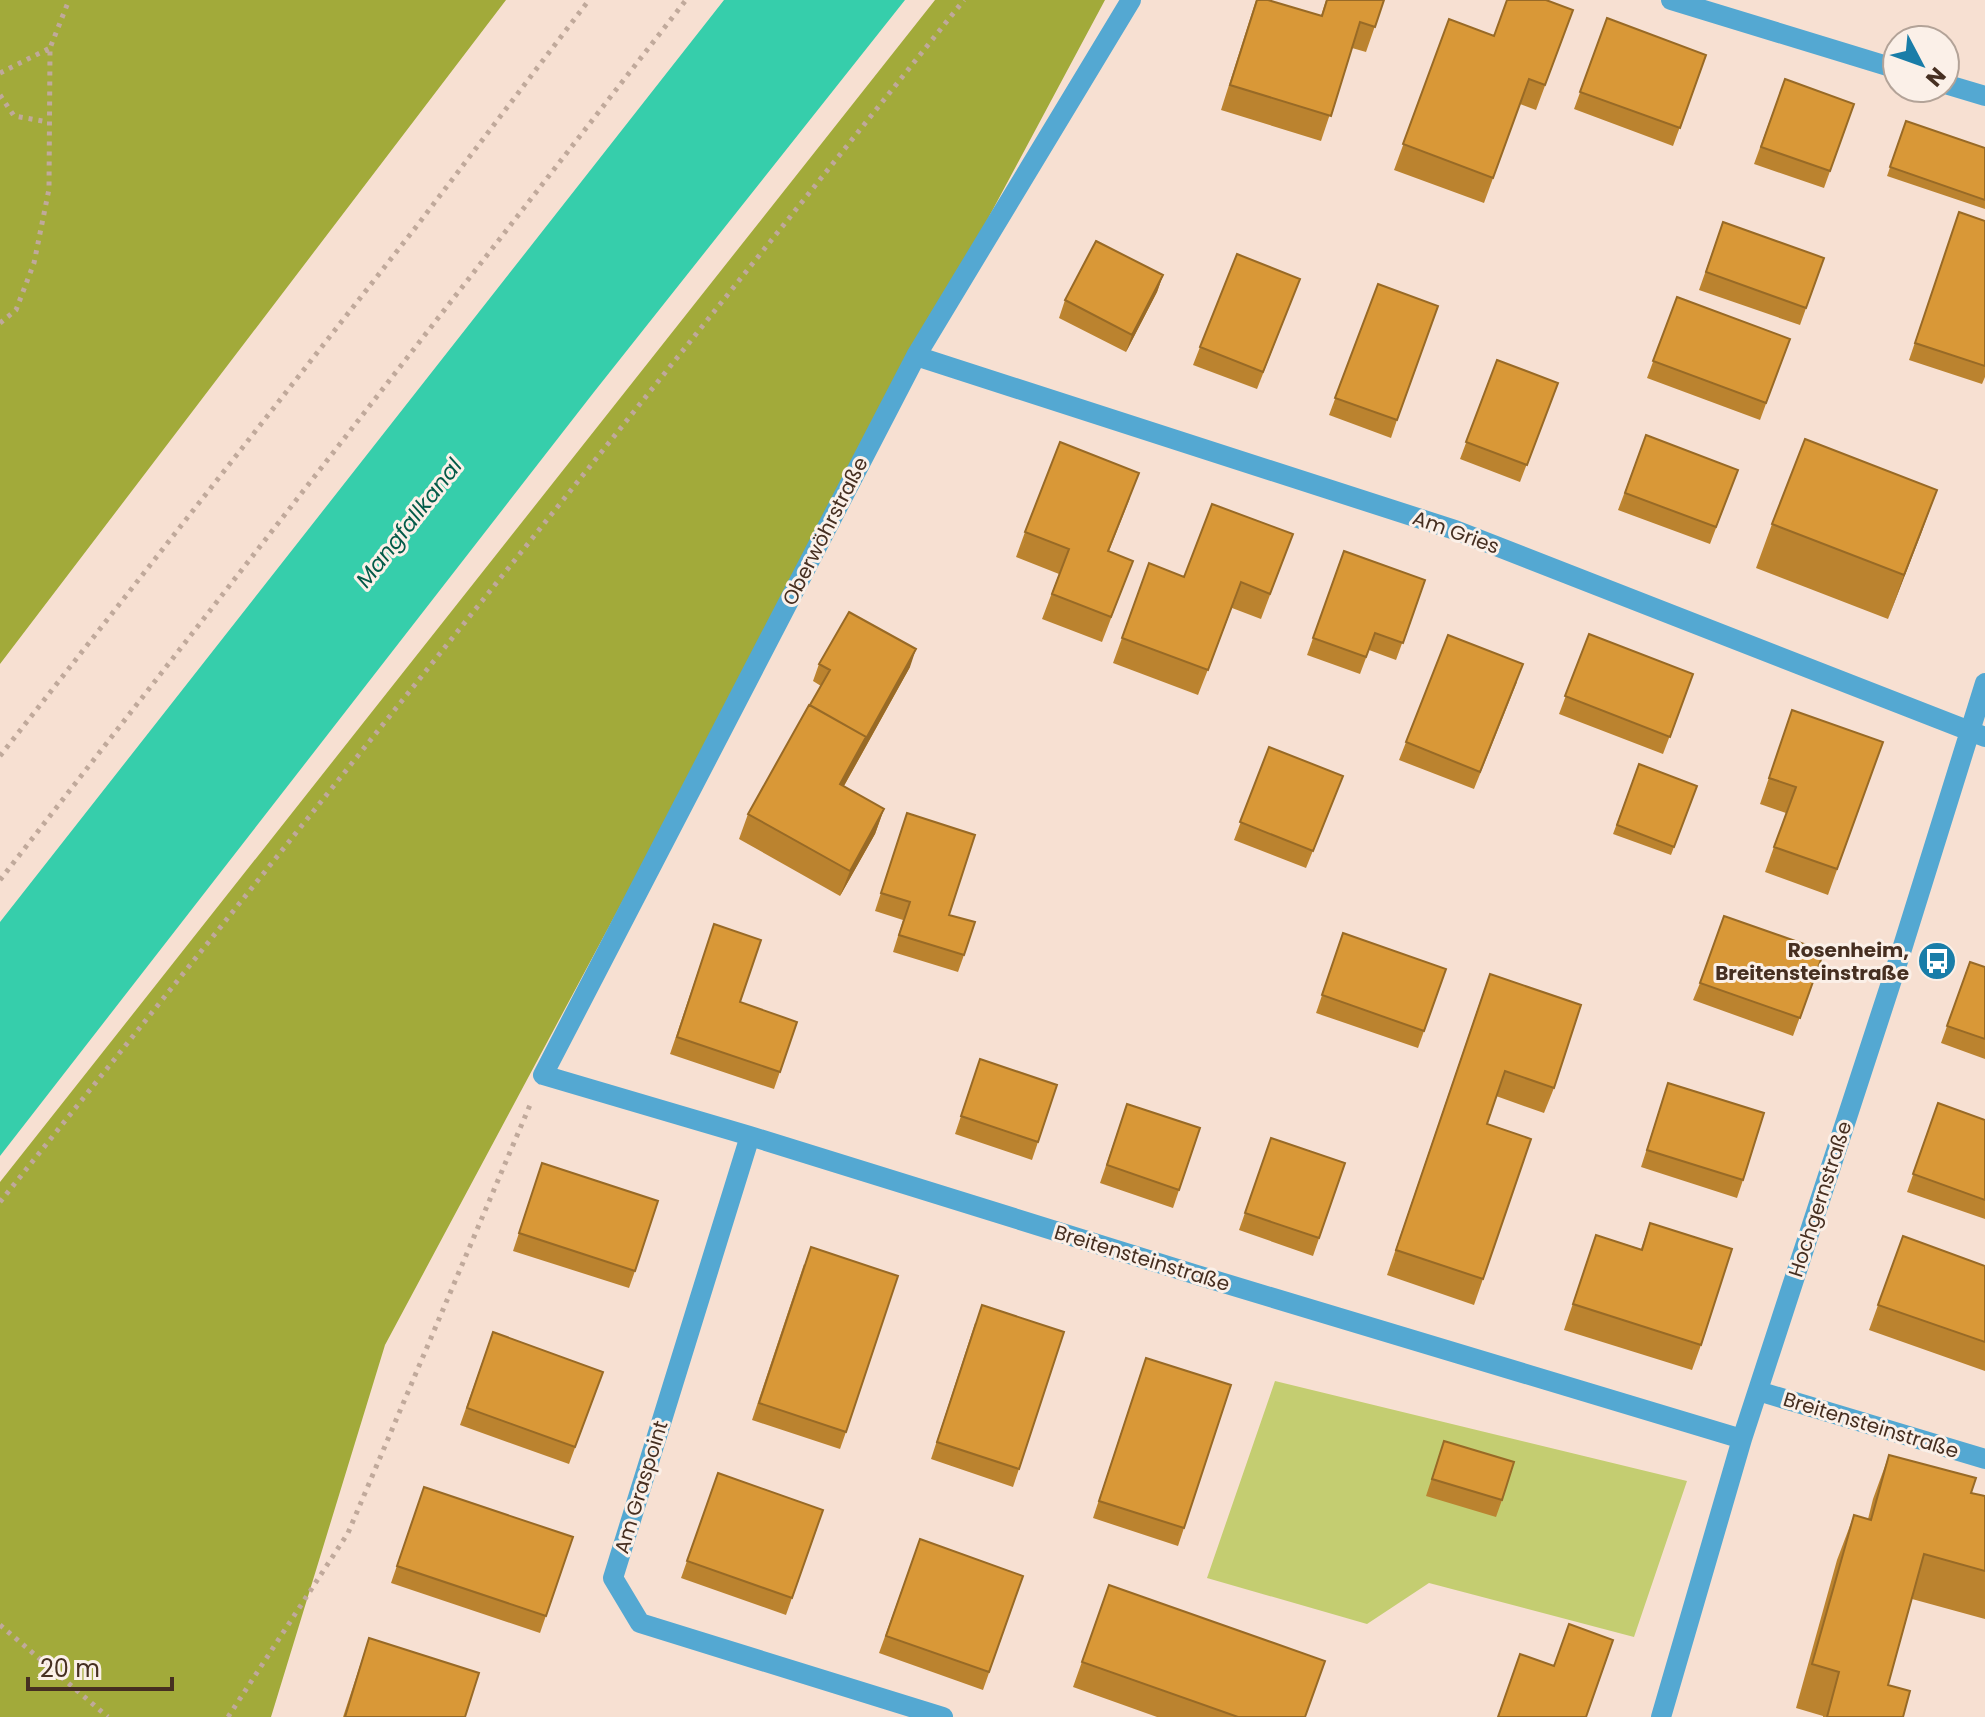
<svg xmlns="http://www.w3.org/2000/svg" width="1985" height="1717" font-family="Poppins,sans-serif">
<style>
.green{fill:#c4cd71}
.forest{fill:#a2aa3a}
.water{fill:#36ceab}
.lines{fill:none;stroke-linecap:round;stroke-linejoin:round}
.path{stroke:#c0a99b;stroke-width:5;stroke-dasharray:4 6;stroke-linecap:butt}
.street{stroke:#54a8d2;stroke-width:20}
.wall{fill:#bb832f}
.shaded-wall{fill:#986a26}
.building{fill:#d99837;stroke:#986a26;stroke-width:2}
.labels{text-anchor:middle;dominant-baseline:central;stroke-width:6;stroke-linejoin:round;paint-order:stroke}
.street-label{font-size:20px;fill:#462f21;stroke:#fbf0e8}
.poi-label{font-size:20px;font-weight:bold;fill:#462f21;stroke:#fbf0e8;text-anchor:end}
.water-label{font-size:22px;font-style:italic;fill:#035a48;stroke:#fbf0e8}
</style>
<rect width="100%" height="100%" fill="#f7e0d2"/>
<path class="green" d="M1275,1381L1687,1481L1634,1637L1429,1583L1367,1624L1207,1578Z"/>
<path class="forest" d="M0,0H506L0,664Z
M935,0H1105L385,1345L271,1717H0V1182Z"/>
<path class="water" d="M724,0H905L594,392L0,1156V922Z"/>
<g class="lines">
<path class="path" d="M0,73L50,48
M0,95L14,116L48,122
M0,323L16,310L34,263L49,189L50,48L69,0
M0,756L416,227L589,0
M0,880L686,0
M0,1202L964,0
M0,1625L108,1717
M228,1717L348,1533L530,1105"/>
<path class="street" d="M1131,0L916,356L543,1075L750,1136L1197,1275L1742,1439
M1671,0L1897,69
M1945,84L1985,96
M916,356L1455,530L1985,737
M750,1136L613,1578L640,1623L943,1717
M1758,1391L1985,1459
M1661,1717L1742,1439L1902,949L1985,683"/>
</g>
<path class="wall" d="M1256,0L1321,16L1326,0H1384L1366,52L1352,48L1321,141L1221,110Z
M1573,10L1536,110L1520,104L1484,203L1394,170L1449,19L1494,36Z
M1607,18L1706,55L1673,146L1574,109Z
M1785,79L1854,104L1824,188L1754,164Z
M1906,121L1985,148V209L1887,176Z
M1959,212L1985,221V377L1982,384L1909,360Z
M1723,222L1824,258L1800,325L1699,290Z
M1163,275L1157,292L1126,352L1059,318L1065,300Z
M1300,279L1257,389L1193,365L1200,347Z
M1378,284L1397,420L1391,438L1329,415Z
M1677,297L1790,339L1760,420L1647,378Z
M1497,360L1558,383L1520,482L1460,459Z
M1646,435L1738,470L1710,544L1618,510Z
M1937,490L1888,619L1756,568L1772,524Z
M1130,498L1109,551L1133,561L1102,642L1042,619L1059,574L1016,557L1025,532Z
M1293,534L1261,619L1232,608L1198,695L1113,663L1149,563L1184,577Z
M1344,551L1425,580L1396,660L1369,650L1360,674L1307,655Z
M1589,634L1693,674L1663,754L1559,714Z
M1448,635L1517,682L1474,789L1399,760Z
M819,664L910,667L844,786L884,809L875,834L840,896L739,839L748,814L821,686L813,681Z
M1792,710L1883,742L1828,895L1765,872L1786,813L1760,804Z
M1269,747L1343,776L1306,868L1234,840Z
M1639,764L1697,786L1671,855L1613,834Z
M907,813L949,915L964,955L958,972L893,952L903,920L875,911Z
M714,924L740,1002L797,1022L774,1089L670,1054Z
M1343,933L1446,969L1418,1048L1316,1013Z
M1824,951L1793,1036L1693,1000L1700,983Z
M1970,962L1985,967V1059L1941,1043Z
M1481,999L1554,1088L1544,1113L1496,1096L1487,1124L1483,1279L1474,1305L1387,1275Z
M974,1077L1057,1085L1032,1160L955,1134Z
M1668,1083L1743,1180L1737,1198L1641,1167Z
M1938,1103L1985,1120V1219L1907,1192Z
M1127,1104L1200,1128L1173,1208L1100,1183Z
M1271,1138L1345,1163L1313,1256L1239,1230Z
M536,1181L635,1271L629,1288L513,1251Z
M1650,1223L1701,1345L1692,1370L1564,1330L1596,1235L1641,1249Z
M1903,1236L1985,1266V1371L1869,1330Z
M804,1264L846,1432L840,1449L752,1420Z
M975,1323L1019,1469L1013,1487L931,1459Z
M493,1332L603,1372L569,1464L460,1425Z
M1140,1375L1184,1528L1178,1546L1093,1518Z
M1444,1441L1502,1500L1496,1517L1426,1496Z
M1889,1455L1971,1493L1985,1496V1619L1912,1599L1888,1685L1903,1717H1823V1716L1796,1708L1837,1560L1854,1515L1868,1519L1873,1499Z
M718,1473L823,1510L786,1615L681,1578Z
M424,1487L573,1537L540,1633L391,1583Z
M920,1539L1023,1576L983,1690L879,1653Z
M1109,1585L1305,1717H1157L1073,1687Z
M369,1638L465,1717H343Z"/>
<path class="shaded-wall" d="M1163,275L1157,292L1126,352L1132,335Z
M1937,490L1921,534L1888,619L1904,575Z
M916,649L910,667L831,809L840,784Z
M884,809L875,834L840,896L850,871Z"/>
<path class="building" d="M1257,0H1268L1322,16L1327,0H1384L1375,27L1360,22L1331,116L1230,85Z
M1507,0H1546L1573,10L1545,85L1529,79L1493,178L1403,144L1449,19L1494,36Z
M1607,18L1706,55L1680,128L1580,92Z
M1785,79L1854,104L1830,171L1761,147Z
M1906,121L1985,148V200L1890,167Z
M1959,212L1985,221V366L1915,343Z
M1723,222L1824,258L1806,308L1706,272Z
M1096,241L1163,275L1132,335L1065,300Z
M1237,254L1300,279L1263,372L1200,347Z
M1378,284L1438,306L1397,420L1335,398Z
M1677,297L1790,339L1766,403L1653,361Z
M1497,360L1558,383L1527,465L1466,442Z
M1646,435L1738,470L1716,527L1625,493Z
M1805,439L1937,490L1904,575L1772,524Z
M1060,442L1139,473L1108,551L1133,561L1111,617L1052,594L1069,549L1025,532Z
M1212,504L1293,534L1270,594L1241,582L1208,670L1122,638L1149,563L1184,577Z
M1344,551L1425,580L1403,643L1375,633L1366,657L1313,638Z
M849,612L916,649L863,744L866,737L810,705L830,670L819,664Z
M1589,634L1693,674L1670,737L1565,696Z
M1448,635L1523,664L1480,772L1406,742Z
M809,705L866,737L840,784L884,809L850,871L748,814Z
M1792,710L1883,742L1837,869L1774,847L1796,787L1769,778Z
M1269,747L1343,776L1313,851L1240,822Z
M1639,764L1697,786L1674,847L1617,825Z
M907,813L975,835L949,915L975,922L964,955L899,935L910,902L881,893Z
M1724,916L1824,951L1800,1018L1700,983Z
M714,924L761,940L740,1002L797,1022L780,1072L677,1037Z
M1343,933L1446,969L1424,1031L1322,995Z
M1970,962L1985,967V1039L1947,1026Z
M1490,974L1581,1005L1554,1088L1505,1071L1487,1124L1531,1139L1483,1279L1396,1250Z
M980,1059L1057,1085L1038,1142L961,1116Z
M1668,1083L1764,1113L1743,1180L1647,1150Z
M1938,1103L1985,1120V1200L1913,1174Z
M1127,1104L1200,1128L1179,1190L1107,1165Z
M1271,1138L1345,1163L1319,1238L1245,1213Z
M542,1163L658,1201L635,1271L519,1233Z
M1650,1223L1732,1249L1701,1345L1573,1304L1596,1235L1642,1250Z
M1903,1236L1985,1266V1342L1878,1305Z
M811,1247L898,1276L846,1432L759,1403Z
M982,1305L1064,1332L1019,1469L937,1442Z
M493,1332L603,1372L575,1447L467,1408Z
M1146,1358L1231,1385L1184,1528L1099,1501Z
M1444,1441L1514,1462L1502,1500L1432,1479Z
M1889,1455L1976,1478L1971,1493L1985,1496V1571L1924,1554L1888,1685L1910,1691L1903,1717H1827L1839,1672L1812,1664L1854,1515L1871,1520Z
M718,1473L823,1510L792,1598L687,1561Z
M424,1487L573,1537L546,1616L397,1566Z
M920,1539L1023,1576L989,1672L886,1636Z
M1109,1585L1325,1661L1305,1717H1238L1082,1662Z
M1569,1624L1613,1640L1586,1717H1498L1520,1654L1554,1666Z
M369,1638L479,1673L465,1717H345Z"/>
<defs>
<g id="bus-disc" transform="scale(2)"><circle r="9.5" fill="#197da8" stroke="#fbf0e8"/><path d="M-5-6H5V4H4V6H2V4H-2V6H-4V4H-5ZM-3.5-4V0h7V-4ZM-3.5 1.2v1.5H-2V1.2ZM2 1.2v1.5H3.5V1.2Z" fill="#fff"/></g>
</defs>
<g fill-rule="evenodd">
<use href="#bus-disc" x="1937" y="961"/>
</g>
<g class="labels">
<g class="street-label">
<text transform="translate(825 531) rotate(-63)">Oberwöhrstraße</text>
<text transform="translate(1456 532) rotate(20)">Am Gries</text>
<text transform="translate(1820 1199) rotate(-72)">Hochgernstraße</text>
<text transform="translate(1142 1258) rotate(17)">Breitensteinstraße</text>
<text transform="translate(1871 1425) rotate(17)">Breitensteinstraße</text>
<text transform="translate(641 1487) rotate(-73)">Am Graspoint</text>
</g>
<g class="poi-label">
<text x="1909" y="950">Rosenheim,<tspan x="1909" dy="23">Breitensteinstraße</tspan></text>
</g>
<g class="water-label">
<text transform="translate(409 523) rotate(-52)">Mangfallkanal</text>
</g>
</g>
<g transform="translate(1921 64) rotate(131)"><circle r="38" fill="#fbf0e8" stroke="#b3a398" stroke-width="2"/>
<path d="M0-6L14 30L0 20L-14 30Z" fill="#197da8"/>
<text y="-12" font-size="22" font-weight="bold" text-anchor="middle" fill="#462f21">N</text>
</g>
<path d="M28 1677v12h144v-12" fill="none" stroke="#462f21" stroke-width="4"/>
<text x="40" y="1677" font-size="24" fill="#462f21" stroke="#fbf0e8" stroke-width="6" paint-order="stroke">20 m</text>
</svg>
